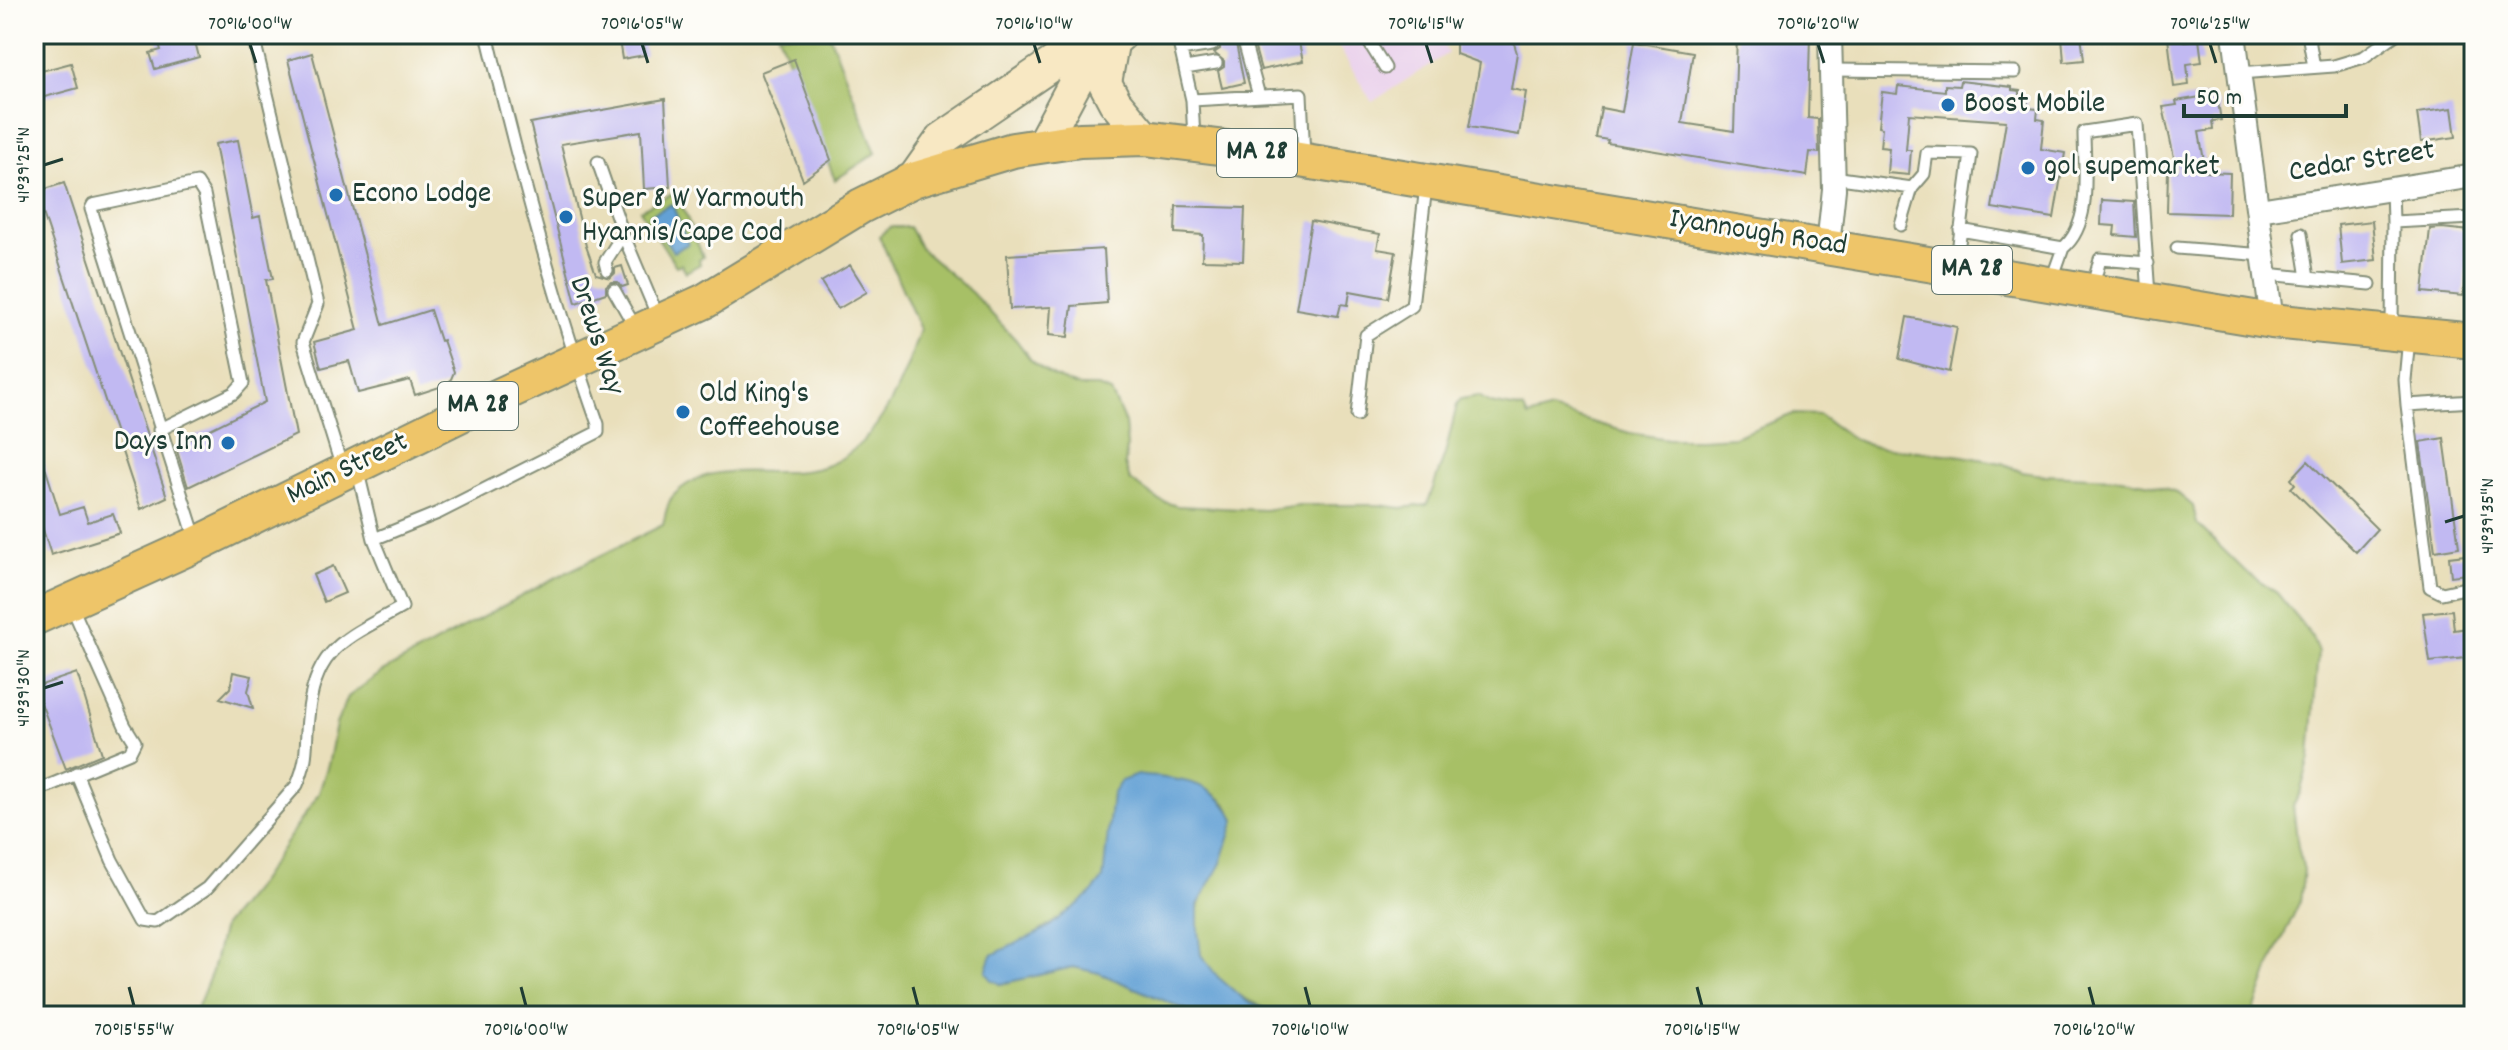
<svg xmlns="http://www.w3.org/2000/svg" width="2508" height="1050" font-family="Dekko,sans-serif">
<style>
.built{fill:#ead1ec}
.green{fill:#a7c066;stroke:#637e4d;stroke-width:2}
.water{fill:#64a1d5;stroke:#426f84;stroke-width:2}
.building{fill:#c1b9f2}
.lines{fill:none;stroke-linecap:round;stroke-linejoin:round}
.lane-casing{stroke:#848e78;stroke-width:15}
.street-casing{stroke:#848e78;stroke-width:26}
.secondary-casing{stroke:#848e78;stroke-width:36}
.primary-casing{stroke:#848e78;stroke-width:38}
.lane{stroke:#fff;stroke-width:11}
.street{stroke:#fff;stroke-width:22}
.secondary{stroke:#f8e8c3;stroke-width:32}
.primary{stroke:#eec569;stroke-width:34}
.ticks{fill:none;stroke:#1f3d34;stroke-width:3}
.poi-dot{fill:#1f6fb2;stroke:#fdfcf7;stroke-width:3}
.labels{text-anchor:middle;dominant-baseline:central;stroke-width:6;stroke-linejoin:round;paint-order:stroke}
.shield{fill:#fdfcf7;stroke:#62766e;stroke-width:2}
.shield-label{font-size:28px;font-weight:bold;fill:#1f3d34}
.poi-label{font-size:30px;fill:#1f3d34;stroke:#fdfcf7;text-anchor:start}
.street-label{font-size:30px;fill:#1f3d34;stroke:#fdfcf7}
.neatline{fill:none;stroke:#1f3d34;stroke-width:3}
.ticks-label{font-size:20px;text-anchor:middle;fill:#1f3d34}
</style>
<rect width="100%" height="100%" fill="#fdfcf7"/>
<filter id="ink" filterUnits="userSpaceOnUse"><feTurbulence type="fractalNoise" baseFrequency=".0125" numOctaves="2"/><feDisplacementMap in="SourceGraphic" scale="16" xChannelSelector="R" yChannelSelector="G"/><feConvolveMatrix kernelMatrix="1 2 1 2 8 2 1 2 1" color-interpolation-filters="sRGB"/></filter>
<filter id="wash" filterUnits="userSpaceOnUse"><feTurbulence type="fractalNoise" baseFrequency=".006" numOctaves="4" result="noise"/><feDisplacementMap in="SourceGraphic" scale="32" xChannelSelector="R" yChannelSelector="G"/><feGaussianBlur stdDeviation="1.8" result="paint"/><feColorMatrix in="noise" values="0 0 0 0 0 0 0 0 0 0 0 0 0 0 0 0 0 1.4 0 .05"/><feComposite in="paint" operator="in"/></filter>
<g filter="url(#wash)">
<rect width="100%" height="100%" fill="#e9dfbb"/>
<path class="built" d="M1331,34H1437L1448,53L1372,102Z"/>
<path class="green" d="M778,34H829L876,153L835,180Z
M671,194L681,203L703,257L699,260L700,264L686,272L681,264L676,266L640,210Z
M890,227H909L921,249L972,293L1016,340L1031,360L1046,372L1066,382L1081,387H1098L1111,392L1125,423L1127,447L1125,464L1130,480L1159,500L1177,506L1264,510L1299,505H1379L1401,508L1427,505L1445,454L1457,405L1461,399L1479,396L1490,403L1524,409L1528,417L1551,410L1630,433L1668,439H1700L1734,437L1793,414L1819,415L1850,437L1871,446L1963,456L2002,463L2022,472L2043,475L2116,478L2152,484L2176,492L2193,506L2197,524L2247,573L2277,593L2311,635L2318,652L2310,758L2300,793L2293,806L2298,847L2304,870L2300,901L2273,959L2252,1016H1277C1264,1006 1248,1002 1235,992C1223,982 1207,969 1201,955C1183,911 1218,860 1235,820L1226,803L1215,794H1112L1104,879L1090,896L1072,910L1022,943L1001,984L1073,967L1099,973L1201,1016H194L212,971L223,926L259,883L319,793L329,761L336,724L348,697L382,672L549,581L663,525C665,517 667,502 673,496C715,451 780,486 831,464C881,441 905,377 920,329L879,236Z"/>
<path class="water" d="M672,204L688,244L673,252L650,215Z
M1137,775C1179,780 1214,778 1235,820L1221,863L1198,905V931L1201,955L1218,977L1233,990L1249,1003L1271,1011L1277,1016H1201L1099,973L1073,967L1001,984L992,980L986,972L992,955L1046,929L1089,896L1103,879L1112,794L1121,781Z"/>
<g id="blocks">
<path class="building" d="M180,34H193L199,57L155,69L150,53L161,50L158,40Z
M618,34H642L645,55L622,59Z
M1209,34H1234L1244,83L1222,88L1218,71L1224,67V61L1214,53L1220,49V43Z
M1251,34H1297L1303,61L1261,70Z
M1456,34H1511L1517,53L1511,89L1526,92L1519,135L1469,127L1480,63L1456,54Z
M1737,34H1810L1808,118L1818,119L1819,153L1810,152L1807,176L1607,143L1608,140L1596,138L1601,108L1622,112L1634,42L1693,52L1682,123L1734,131Z
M2081,35L2084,60L2064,62L2062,36Z
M2184,36V41L2199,39L2202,62L2187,64L2189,85L2174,87L2168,38Z
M312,53L383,325L430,310L440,341L443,340L454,372L449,384L415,395L410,380L358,393L349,361L321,368L314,342L358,330L288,60Z
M794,59L831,160L803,180L761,72Z
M71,63L78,88L34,100V73Z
M1960,81L2012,87V90L2020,91V95L2028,96L2027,108L2038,109L2037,119L2044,120L2041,149L2065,153L2054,218L1992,208L2006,121L1909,114L1906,150H1911L1909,175L1887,173L1889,148L1880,147L1882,128L1878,127L1882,92L1897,94L1898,86L1945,91V85L1959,86Z
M2207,96L2208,103L2218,102L2221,120L2212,121L2213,130L2199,132L2206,172L2230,173L2229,214L2167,212L2168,171H2177L2163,107L2177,105L2176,101Z
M665,99L670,187L644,189L641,131L561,144L586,246L596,274L610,278L615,273V268L622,266L628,285L622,287L618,282H611L606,286V293L576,303L530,123Z
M2452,108L2456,137L2421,142L2417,113Z
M238,140L253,218L260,216L273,279L266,280L296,435L188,487L177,451L178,445L265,402L215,144Z
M64,183L167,497L141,509L36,192Z
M2102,200L2134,202L2136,237L2114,235L2115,226L2101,225Z
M1176,206L1245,208L1243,261L1202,260L1203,235L1175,233Z
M1311,221L1380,234L1377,249L1396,252L1388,298L1350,291L1348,305L1341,304L1338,316L1296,309Z
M2372,221L2376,260L2342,264L2338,225Z
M2442,228L2470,231L2463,296L2423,292L2430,229Z
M1104,249L1107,303L1072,306L1068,337L1049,335L1051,307L1010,309L1007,255Z
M850,265L867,292L838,309L821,282Z
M1907,317L1957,327L1949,372L1899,359Z
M2444,438L2459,547L2435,551L2420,442Z
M38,445L60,514L83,507L88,522L113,514L120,533L51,555L34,501V446Z
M2308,461L2377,529L2356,552L2291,488L2295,484L2291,479Z
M2474,554V573L2451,576L2449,557Z
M333,566L345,593L324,602L313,575Z
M2452,610L2454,630L2474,627V657L2430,662L2423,613Z
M233,672L252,676L248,691L253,708L220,698L230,688Z
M77,673L102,754L66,769L35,687Z"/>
</g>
</g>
<g filter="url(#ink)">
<use href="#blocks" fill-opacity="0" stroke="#848e78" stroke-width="2"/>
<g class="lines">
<g class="lane-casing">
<path id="lane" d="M1177,34L1192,100
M1242,34L1259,96
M1364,34L1385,68
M2308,34L2314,67
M254,40L318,304L303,342L342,468
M1181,50L1212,45
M1185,68L1216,63
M1832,70L2015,72
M2239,73L2334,66L2364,57L2396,34
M1194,139L1192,100L1301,94L1304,157
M598,162L623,234L658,317
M1833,177L1912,188
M2392,188L2393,222
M1901,225L1912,188L1924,174L1927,153L1971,154L1956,266
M1960,230L2063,248L2052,279
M2301,234L2308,278
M2063,248C2093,223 2084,168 2084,132L2137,124L2149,295
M2177,248L2264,255
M607,270L605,262L623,234
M2267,274L2370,284
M2093,286L2100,259L2148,263
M614,290L635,327
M2392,329L2393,222L2474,218
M2409,338L2405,380L2407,405L2430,587L2442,593L2474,586
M2407,405L2474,401
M1357,415L1366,335L1412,306L1426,186
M159,430L234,393L243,383L204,194L197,183L93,205L91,209L196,540
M357,468L374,539L438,513L598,432V424C553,297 519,166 487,34
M76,773L112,860L145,920L158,922L207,888L297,785C309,756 305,747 308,718C314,646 348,638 402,607L374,539
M34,782L38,787L48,786L130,752L135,742L125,726L72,607"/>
</g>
<g class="street-casing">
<path id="street" d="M2234,34L2272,321
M2259,210L2474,176
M1828,246L1834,189L1830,34"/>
</g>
<g class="secondary-casing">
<path id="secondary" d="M1112,44L1105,83L1115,102L1145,138
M1042,145L1083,68L1121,34
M913,180L942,139L1096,34"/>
</g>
<g class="primary-casing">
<path id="primary" d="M34,618L197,544L486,402L705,301L861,206L913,180L1013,150L1080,140L1145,138L1227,148L2272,321L2474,341"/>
</g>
<use href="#lane" class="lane"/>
<use href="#street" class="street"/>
<use href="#secondary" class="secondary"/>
<use href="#primary" class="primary"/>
</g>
</g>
<path class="ticks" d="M250,44L256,63M642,44L648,63M1034,44L1040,63M1426,44L1432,63M1818,44L1824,63M2210,44L2216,63M44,165L63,159M2445,522L2464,516M44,688L63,682M129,987L134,1006M521,987L526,1006M913,987L918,1006M1305,987L1310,1006M1697,987L1702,1006M2089,987L2094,1006"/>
<g class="poi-dot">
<circle cx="1948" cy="105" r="8"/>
<circle cx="2028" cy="168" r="8"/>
<circle cx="336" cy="195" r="8"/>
<circle cx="566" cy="217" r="8"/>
<circle cx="683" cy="412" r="8"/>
<circle cx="228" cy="443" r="8"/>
</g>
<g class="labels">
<g class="shield">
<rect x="1217" y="129" width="80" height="48" rx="6"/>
<rect x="1932" y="246" width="80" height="48" rx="6"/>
<rect x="438" y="382" width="80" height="48" rx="6"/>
</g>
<g class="shield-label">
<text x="1257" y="153">MA 28</text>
<text x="1972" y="270">MA 28</text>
<text x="478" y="406">MA 28</text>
</g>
<g class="poi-label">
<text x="1964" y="105">Boost Mobile</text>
<text x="2044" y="168">gol supemarket</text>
<text x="352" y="195">Econo Lodge</text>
<text x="582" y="200">Super 8 W Yarmouth<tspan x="582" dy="34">Hyannis/Cape Cod</tspan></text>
<text x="699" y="395">Old King's<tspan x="699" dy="34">Coffeehouse</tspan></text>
<text x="212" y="443" text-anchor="end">Days Inn</text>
</g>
<g class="street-label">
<text transform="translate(2362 163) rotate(-9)">Cedar Street</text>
<text transform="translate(1758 234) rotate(9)">Iyannough Road</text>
<text transform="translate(595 336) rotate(72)">Drews Way</text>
<text transform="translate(348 470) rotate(-26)">Main Street</text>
</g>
</g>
<rect width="2508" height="1050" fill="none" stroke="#fdfcf7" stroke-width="88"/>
<path d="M2184 104v12h162v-12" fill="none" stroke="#1f3d34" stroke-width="4"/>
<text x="2196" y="104" font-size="24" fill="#1f3d34" stroke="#fdfcf7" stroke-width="6" paint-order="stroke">50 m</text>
<rect x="44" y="44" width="2420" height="962" class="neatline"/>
<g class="ticks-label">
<text x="250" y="29">70°16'00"W</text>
<text x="642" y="29">70°16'05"W</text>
<text x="1034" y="29">70°16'10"W</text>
<text x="1426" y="29">70°16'15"W</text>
<text x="1818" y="29">70°16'20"W</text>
<text x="2210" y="29">70°16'25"W</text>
<text transform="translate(22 165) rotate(-90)" y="7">41°39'25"N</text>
<text transform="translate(2486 516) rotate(-90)" y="7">41°39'35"N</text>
<text transform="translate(22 688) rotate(-90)" y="7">41°39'30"N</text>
<text x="134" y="1035">70°15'55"W</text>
<text x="526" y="1035">70°16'00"W</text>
<text x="918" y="1035">70°16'05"W</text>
<text x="1310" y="1035">70°16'10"W</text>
<text x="1702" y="1035">70°16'15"W</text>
<text x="2094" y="1035">70°16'20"W</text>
</g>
</svg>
